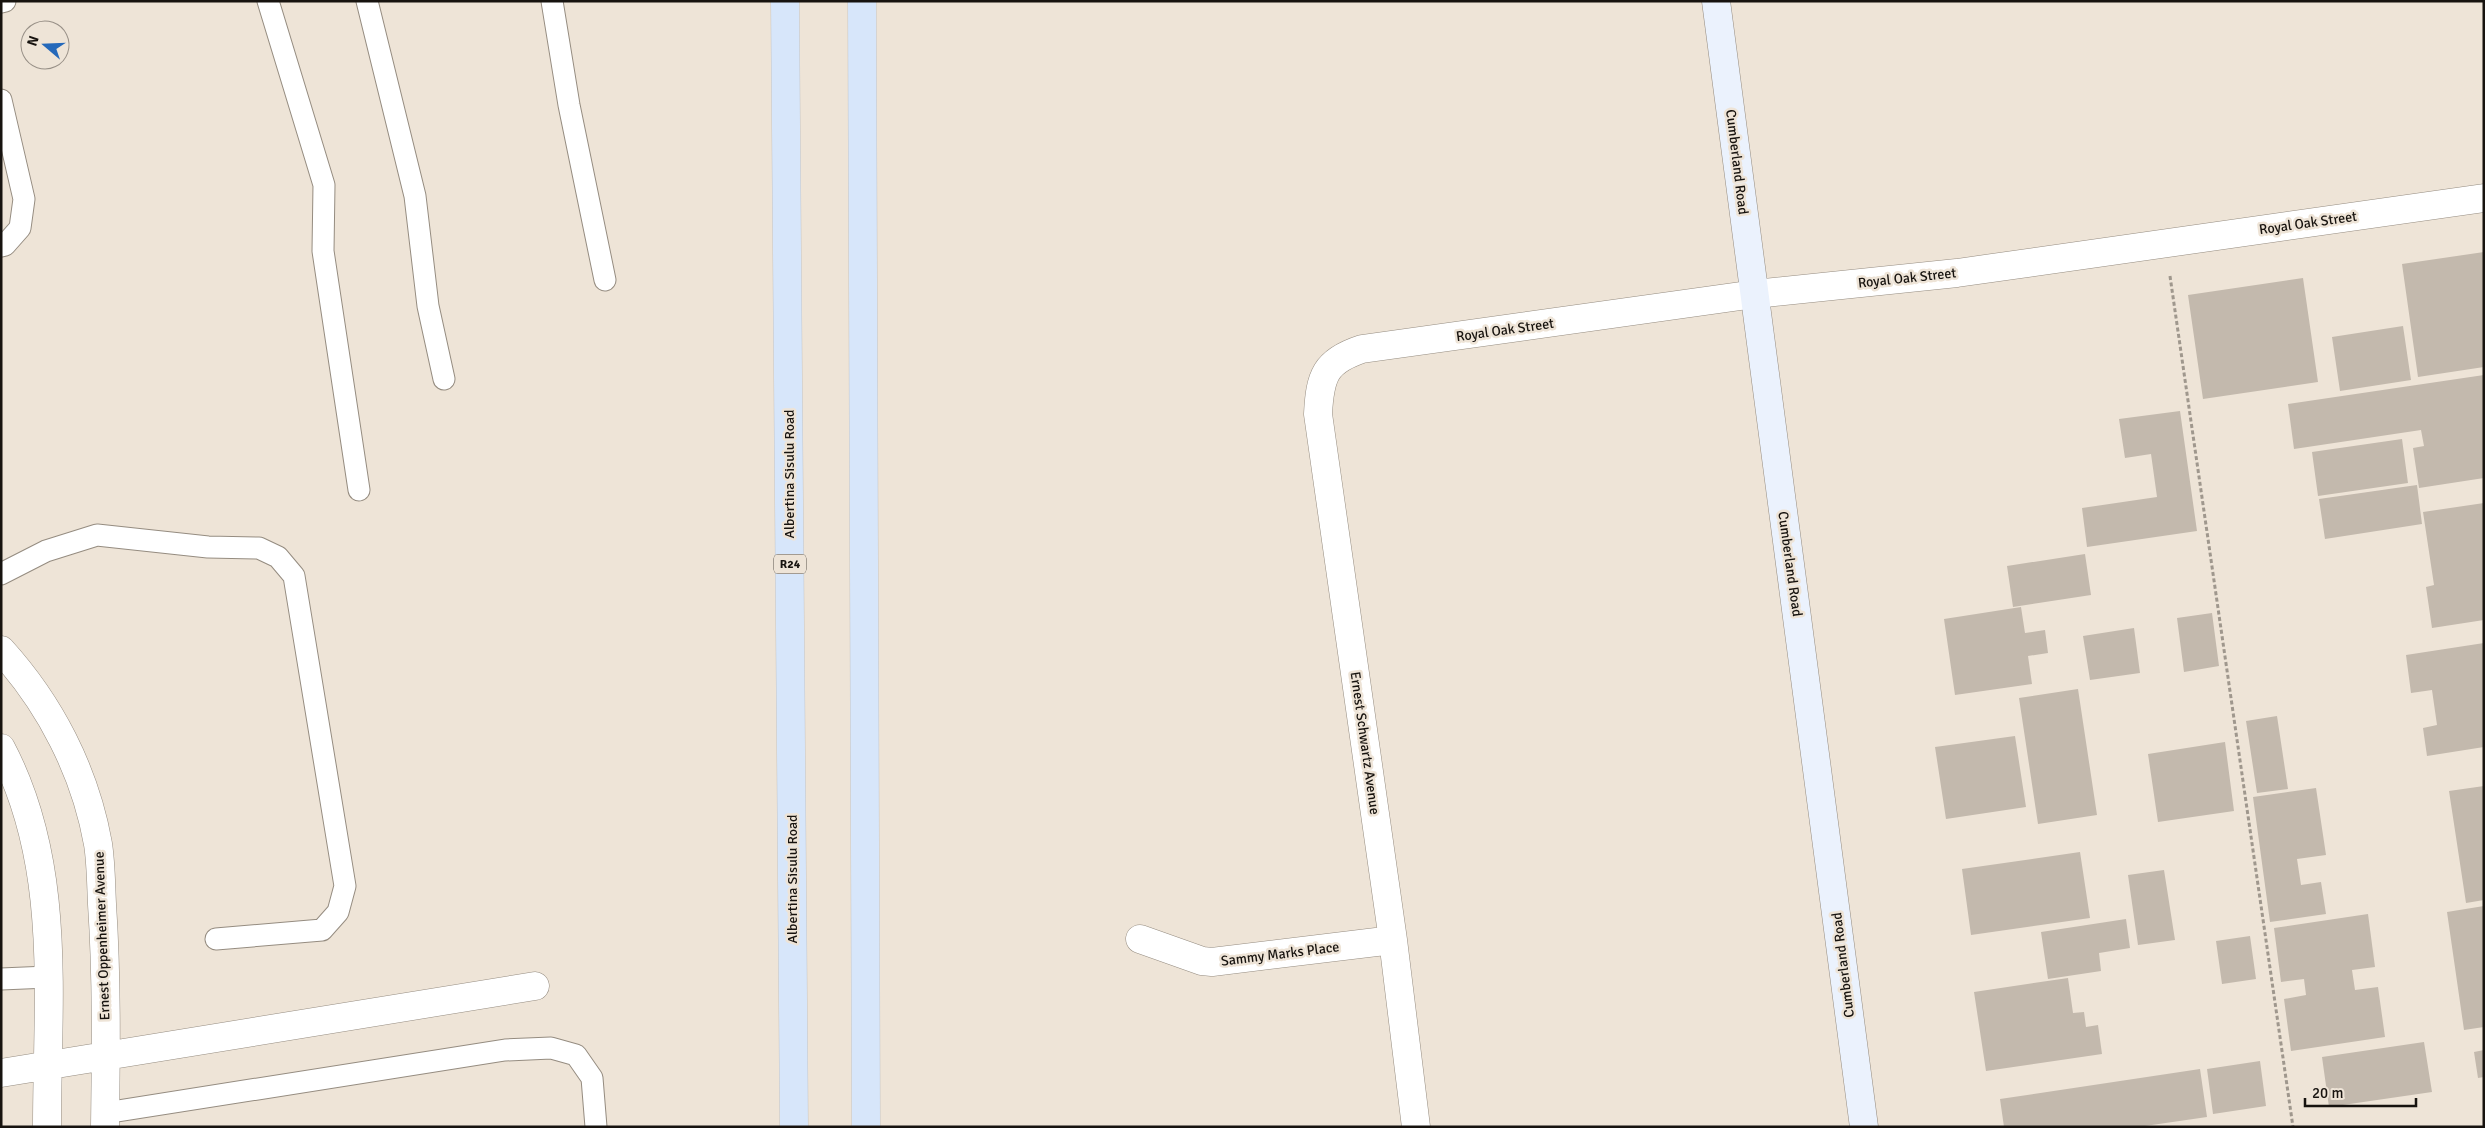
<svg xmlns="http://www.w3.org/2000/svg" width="2485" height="1128" font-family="Signika,sans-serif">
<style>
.building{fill:#c3b9ad}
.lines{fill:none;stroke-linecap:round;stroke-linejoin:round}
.lane-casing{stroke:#958c80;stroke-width:23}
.street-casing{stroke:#958c80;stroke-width:29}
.secondary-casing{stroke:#958c80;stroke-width:29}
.primary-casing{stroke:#c7c6c5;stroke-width:29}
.path{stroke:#9f978d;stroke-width:3;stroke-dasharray:4 2.5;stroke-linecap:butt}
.lane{stroke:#fff;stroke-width:21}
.street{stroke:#fff;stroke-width:28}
.secondary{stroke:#ebf2fd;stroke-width:28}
.primary{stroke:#d7e6fa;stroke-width:28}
.labels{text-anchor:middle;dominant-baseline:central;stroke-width:5;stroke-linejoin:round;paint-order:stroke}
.shield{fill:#eee4d7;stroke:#58524b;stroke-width:1}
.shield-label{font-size:12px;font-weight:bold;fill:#17130f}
.street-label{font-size:14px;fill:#17130f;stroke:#eee4d7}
</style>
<rect width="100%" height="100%" fill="#eee4d7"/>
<path class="building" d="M2484,252V367L2418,377L2402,264Z
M2303,278L2318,382L2203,399L2188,295Z
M2403,326L2411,380L2340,391L2332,337Z
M2484,375V478L2419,488L2413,448L2424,446L2421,430L2294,449L2288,404Z
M2180,411L2197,531L2087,547L2082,508L2157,497L2151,454L2125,458L2119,419Z
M2402,439L2408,483L2318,496L2312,452Z
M2417,485L2422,524L2325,539L2319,499Z
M2484,503V620L2432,628L2426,587L2434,585L2423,512Z
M2085,554L2091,595L2013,607L2007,566Z
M2021,607L2025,633L2045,630L2048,653L2028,656L2032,684L1955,695L1944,619Z
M2212,613L2219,666L2184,672L2177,618Z
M2134,628L2140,673L2090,680L2083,636Z
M2484,643V747L2427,756L2423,728L2437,725L2432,690L2411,693L2406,655Z
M2078,689L2097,815L2038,824L2019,698Z
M2277,716L2288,789L2257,793L2246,721Z
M2015,736L2026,807L1946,819L1935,747Z
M2225,742L2234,811L2158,822L2148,754Z
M2484,786V900L2466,903L2449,791Z
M2316,788L2326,855L2297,859L2301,885L2321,882L2326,914L2270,922L2253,797Z
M2080,852L2090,918L1971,935L1962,869Z
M2164,870L2175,940L2138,945L2128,875Z
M2484,906V1027L2464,1030L2447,912Z
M2368,914L2375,967L2352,970L2355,990L2378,987L2385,1037L2291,1051L2284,999L2306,995L2304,979L2281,982L2274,928Z
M2126,919L2130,948L2099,953L2101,971L2048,979L2041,932Z
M2250,936L2256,979L2222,984L2216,941Z
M2068,978L2073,1013L2084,1012L2086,1027L2098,1025L2102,1054L1986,1071L1974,992Z
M2424,1042L2432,1092L2329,1107L2322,1057Z
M2484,1050V1077L2478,1078L2474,1052Z
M2260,1061L2266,1106L2213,1114L2207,1069Z
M2200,1069L2207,1117L2138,1127H2004L2000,1099Z"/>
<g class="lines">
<g class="lane-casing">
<path id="lane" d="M268,1L324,185L323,251L359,490
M367,1L415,196L428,306L444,379
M552,1L569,105L605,280
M1,2L5,1
M1,100L24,199L20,228L5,245L1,246
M1,574L46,551L97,535L208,547L259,548L278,557L294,576L345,886L338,912L322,930L216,939
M1,979L48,977
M105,1113L505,1050L551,1048L576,1055L592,1078L596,1127"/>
</g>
<g class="street-casing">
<path id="street" d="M1,650C50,704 85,771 98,844C101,863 101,884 102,904C107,978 106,1053 105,1127
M1,748C63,865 47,999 47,1127
M1140,939L1202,961L1212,962L1393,940
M1,1073L535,986
M1416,1127L1393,940L1318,414C1320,376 1325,361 1362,349L1755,294L1957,273L2484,198"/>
</g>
<g class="secondary-casing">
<path id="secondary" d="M1716,1L1864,1127"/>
</g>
<g class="primary-casing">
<path id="primary" d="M785,1L794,1127
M862,1L866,1127"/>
</g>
<path class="path" d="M2170,276L2293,1127"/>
<use href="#lane" class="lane"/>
<use href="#street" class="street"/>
<use href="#secondary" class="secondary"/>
<use href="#primary" class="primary"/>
</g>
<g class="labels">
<rect class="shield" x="774" y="554.5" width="32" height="19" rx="4"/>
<g class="shield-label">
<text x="790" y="564">R24</text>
</g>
<g class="street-label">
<text transform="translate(1737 162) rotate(83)">Cumberland Road</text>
<text transform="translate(2308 223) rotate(-8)">Royal Oak Street</text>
<text transform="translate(1907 278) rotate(-6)">Royal Oak Street</text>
<text transform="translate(1505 330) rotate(-8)">Royal Oak Street</text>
<text transform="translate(789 474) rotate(-90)">Albertina Sisulu Road</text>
<text transform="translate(1790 564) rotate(82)">Cumberland Road</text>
<text transform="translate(1365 743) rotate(82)">Ernest Schwartz Avenue</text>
<text transform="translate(792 879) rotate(-90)">Albertina Sisulu Road</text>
<text transform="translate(102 936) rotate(-92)">Ernest Oppenheimer Avenue</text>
<text transform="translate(1280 954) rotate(-7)">Sammy Marks Place</text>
<text transform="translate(1843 965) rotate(-97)">Cumberland Road</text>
</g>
</g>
<rect width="2485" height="1128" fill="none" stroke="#17130f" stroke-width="5"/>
<g transform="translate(45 45) rotate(289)"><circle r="24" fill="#eee4d7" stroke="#989087"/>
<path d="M0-4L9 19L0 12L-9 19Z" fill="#2569ba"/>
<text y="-8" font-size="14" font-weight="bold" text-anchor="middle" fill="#17130f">N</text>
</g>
<path d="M2305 1098v8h111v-8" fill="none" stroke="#17130f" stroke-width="2.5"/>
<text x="2312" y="1098" font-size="15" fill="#17130f" stroke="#eee4d7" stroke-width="4" paint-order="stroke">20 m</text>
</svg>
